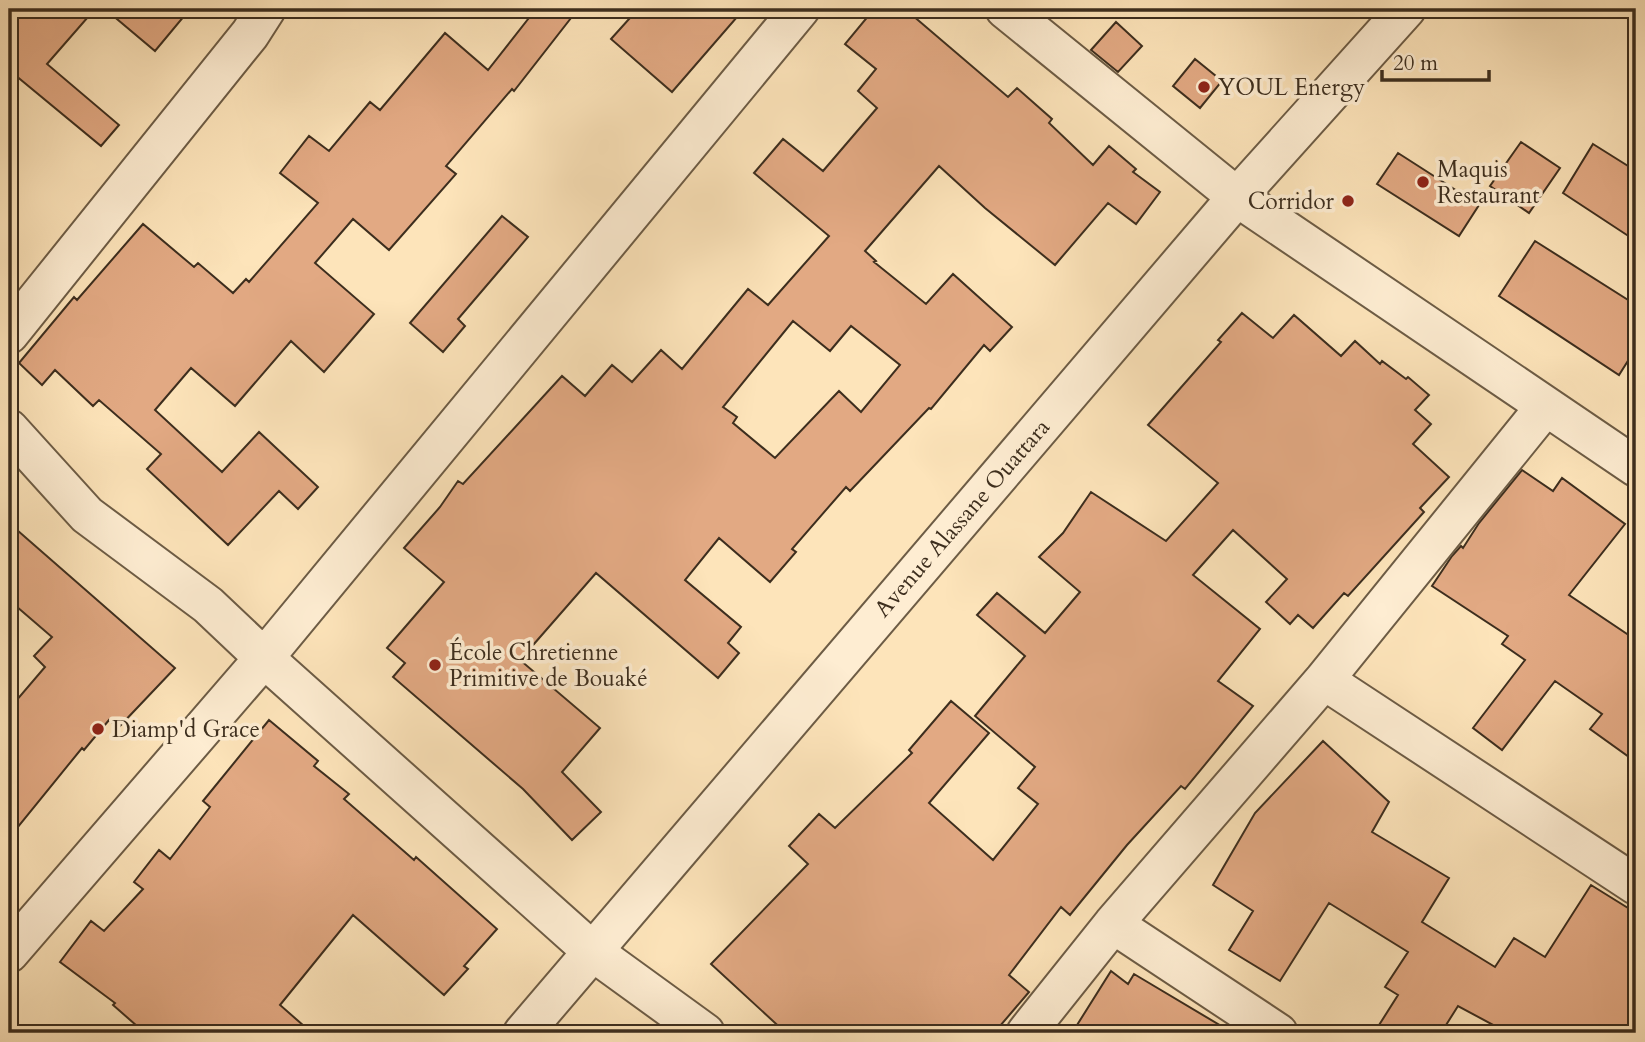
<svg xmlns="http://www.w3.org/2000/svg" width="1645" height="1042" font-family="Cardo,serif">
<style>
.building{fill:#e2a983;stroke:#3d2e1e;stroke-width:2;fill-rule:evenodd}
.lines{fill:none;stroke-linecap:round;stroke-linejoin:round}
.minor-casing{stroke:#6d5c45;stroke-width:42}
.tertiary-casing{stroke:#6d5c45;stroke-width:42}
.minor{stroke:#feedd2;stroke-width:38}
.tertiary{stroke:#feedd2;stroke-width:38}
.poi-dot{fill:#8f2418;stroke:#feedd2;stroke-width:2.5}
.labels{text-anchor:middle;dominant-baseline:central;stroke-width:7;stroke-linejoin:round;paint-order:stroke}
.poi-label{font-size:23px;fill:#3d2e1e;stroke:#feedd2;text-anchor:start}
.street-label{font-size:23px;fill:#3d2e1e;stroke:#feedd2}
</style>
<rect width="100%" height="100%" fill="#fde4ba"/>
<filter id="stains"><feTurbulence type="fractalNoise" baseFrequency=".00286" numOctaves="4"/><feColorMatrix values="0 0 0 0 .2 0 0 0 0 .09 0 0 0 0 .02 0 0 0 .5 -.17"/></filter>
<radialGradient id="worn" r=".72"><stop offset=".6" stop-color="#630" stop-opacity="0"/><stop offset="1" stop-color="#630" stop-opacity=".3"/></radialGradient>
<path class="building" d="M9,9H95L47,64L119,125L101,146L9,70Z
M105,9H190L155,51Z
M536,9H578L514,91L512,89L446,166L456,174L389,250L353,219L315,263L374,314L324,372L291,341L235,406L191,368L155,410L222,472L259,432L318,487L298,509L279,491L228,545L147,469L161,454L99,400L93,406L55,370L42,385L19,363L74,297L77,300L143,224L194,267L198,263L233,293L246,279L249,282L318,203L280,173L309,136L329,151L370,102L380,110L445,33L488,70Z
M638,9H744L672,92L611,39Z
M874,9H905L1008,97L1017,88L1052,119L1049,123L1093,165L1109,146L1136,169L1133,172L1160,192L1136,224L1108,203L1055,265L985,208L939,166L865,251L876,261L874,262L926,304L953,274L1012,327L990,351L984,345L931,409L929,408L850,491L846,487L792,549L796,552L770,582L719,538L685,580L741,627L728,643L739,653L718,678L596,573L520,660L600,728L562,772L601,812L572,840L523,789L393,677L405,663L387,648L444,582L404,548L440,507L458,481L463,484L562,376L585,396L612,365L632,382L661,350L682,369L748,289L768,305L829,236L754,173L783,139L823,171L877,108L858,91L876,69L845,44ZM793,321L830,351L851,326L900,365L861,412L839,391L775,458L733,423L737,417L723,407Z
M1116,22L1142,46L1118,72L1091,50Z
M1195,59L1222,81L1200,108L1173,86Z
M1521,142L1560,168L1529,213L1490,186Z
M1593,144L1636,171V241L1563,193Z
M1398,153L1479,205L1459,236L1377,184Z
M502,216L528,237L458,319L465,326L443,352L410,323Z
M1535,241L1636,305V348L1619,375L1499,296Z
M1242,313L1273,338L1294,315L1341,356L1355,341L1380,364L1382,361L1406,379L1408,377L1429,395L1415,410L1431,424L1413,444L1449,477L1420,508L1424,512L1348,596L1344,593L1313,628L1298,615L1290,624L1266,602L1287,579L1233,530L1193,575L1260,629L1218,681L1253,706L1185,789L1181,786L1127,845L1070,915L1061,907L1009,975L1029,992L994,1033H786L711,964L808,864L789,846L819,814L835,828L912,753L909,750L951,701L989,733L929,803L993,860L1038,804L1018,788L1035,767L975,716L1025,656L977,615L997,593L1045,633L1080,592L1039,557L1063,533L1091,492L1166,541L1218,483L1148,425L1221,342L1218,340Z
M1522,470L1553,491L1562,478L1625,524L1569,595L1636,640V762L1590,729L1602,714L1555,681L1502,750L1473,728L1525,660L1502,644L1508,636L1432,586L1452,556L1461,546L1463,548L1479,523Z
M9,523L175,668L118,728L109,720L84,750L82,748L9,838V709L45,667L34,656L52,637L9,600Z
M269,720L318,761L314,766L349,794L344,799L414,860L416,857L497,929L464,966L468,969L444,995L353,915L280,1005L312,1033H145L113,1005L115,1003L60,962L91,921L104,931L143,889L134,882L159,850L170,859L210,807L203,801Z
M1323,741L1389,802L1372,832L1449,878L1422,922L1495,967L1514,938L1545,957L1591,885L1636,913V1033H1508L1458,1006L1441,1033H1374L1398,995L1385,987L1408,952L1329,903L1280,981L1229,950L1253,911L1213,885L1255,813Z
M1111,971L1128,984L1134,974L1233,1033H1072Z"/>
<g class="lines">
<g class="minor-casing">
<path id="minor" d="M1005,9L1237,197L1636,467
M9,334L250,34L266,9
M9,429L87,515L208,605L264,658L592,951L705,1033
M1324,680L1636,885
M1113,924L1278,1033
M9,953L264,658L800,9
M1026,1033L1113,924L1324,680L1545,407"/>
</g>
<g class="tertiary-casing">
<path id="tertiary" d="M523,1033L1237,197L1406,9"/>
</g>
<use href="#minor" class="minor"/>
<use href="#tertiary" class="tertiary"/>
</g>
<g class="poi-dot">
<circle cx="1204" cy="87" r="7"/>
<circle cx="1423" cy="182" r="7"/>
<circle cx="1348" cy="201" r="7"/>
<circle cx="435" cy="665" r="7"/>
<circle cx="98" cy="729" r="7"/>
</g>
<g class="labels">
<g class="poi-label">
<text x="1218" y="87">YOUL Energy</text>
<text x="1437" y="169">Maquis<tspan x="1437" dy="26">Restaurant</tspan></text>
<text x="1334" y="201" text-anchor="end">Corridor</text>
<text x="449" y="652">École Chretienne<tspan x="449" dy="26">Primitive de Bouaké</tspan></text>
<text x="112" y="729">Diamp'd Grace</text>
</g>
<g class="street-label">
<text transform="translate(962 518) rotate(-49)">Avenue Alassane Ouattara</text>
</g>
</g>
<rect width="1645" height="1042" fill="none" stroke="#fde4ba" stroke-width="35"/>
<rect x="10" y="10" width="1624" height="1021" fill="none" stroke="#3d2e1e" stroke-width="3.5"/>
<rect x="18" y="18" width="1610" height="1007" fill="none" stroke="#3d2e1e" stroke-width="2"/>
<path d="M1382 70v10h107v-10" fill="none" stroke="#3d2e1e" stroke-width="3.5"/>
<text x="1393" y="70" font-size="21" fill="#3d2e1e" stroke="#feedd2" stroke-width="5" paint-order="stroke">20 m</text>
<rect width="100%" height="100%" filter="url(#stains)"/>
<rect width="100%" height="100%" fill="url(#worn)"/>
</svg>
